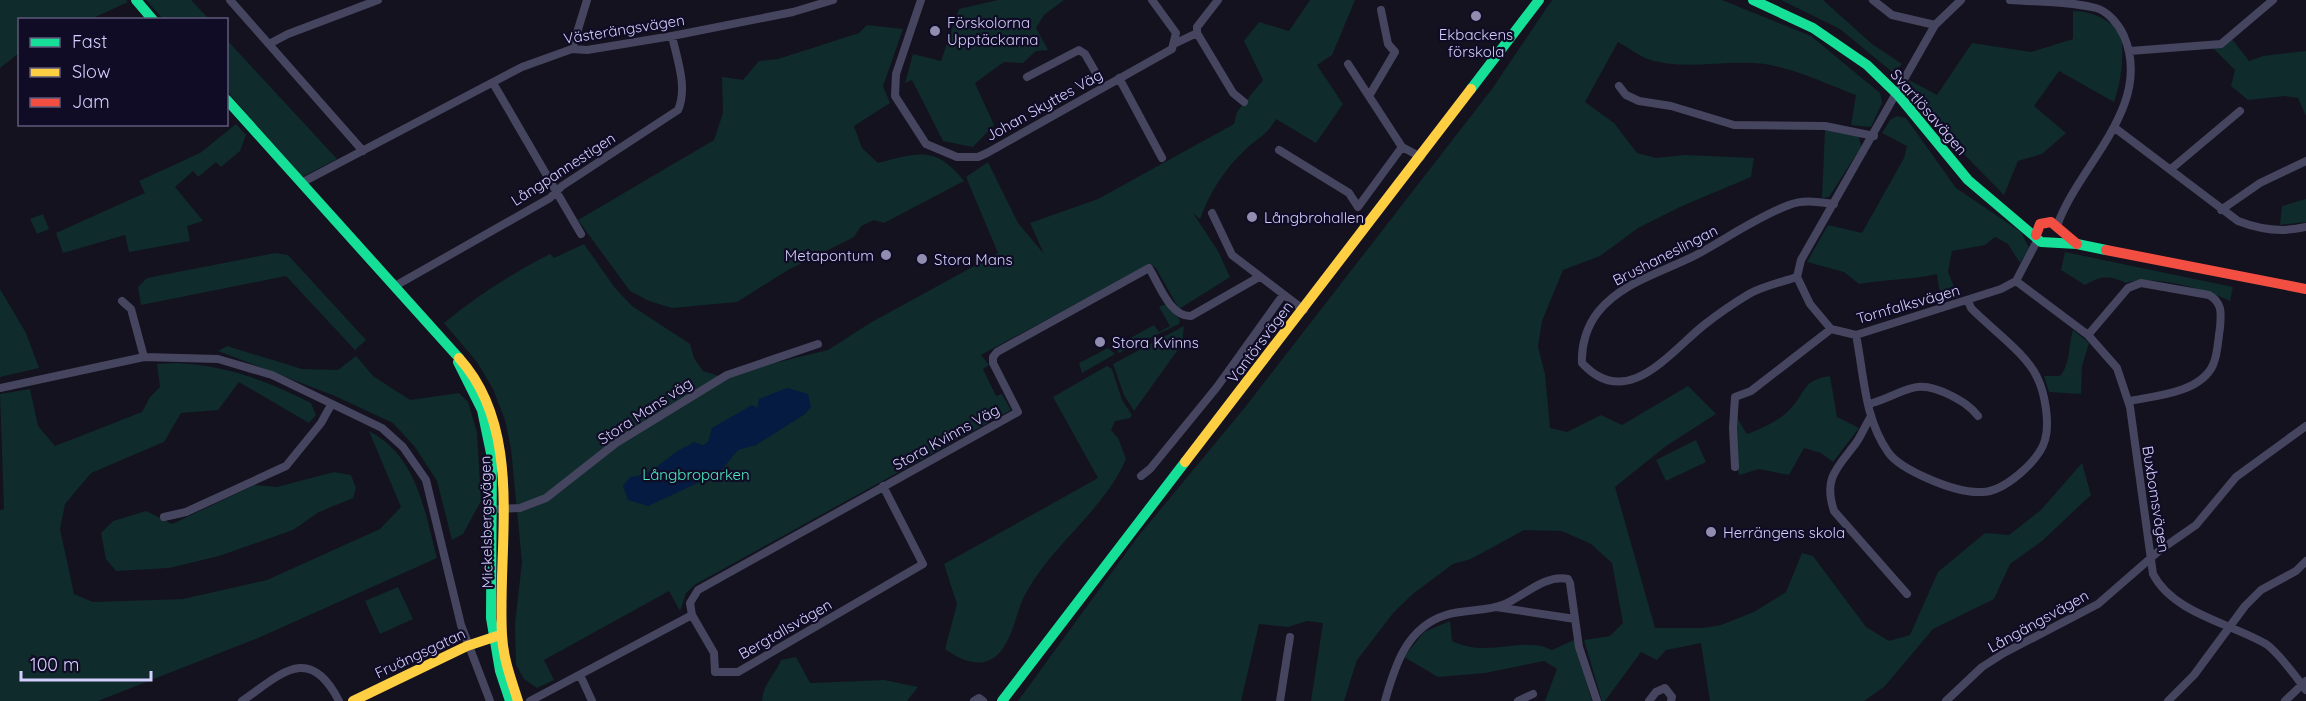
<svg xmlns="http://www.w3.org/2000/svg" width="2306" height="701" font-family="Quicksand,sans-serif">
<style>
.green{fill:#0f2b2c}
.water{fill:#051b42}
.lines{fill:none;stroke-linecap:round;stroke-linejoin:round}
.street{stroke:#464560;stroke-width:8}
.fast{stroke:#16e098;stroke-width:10}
.slow{stroke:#ffcf43;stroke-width:10}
.jam{stroke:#f24e42;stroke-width:10}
.poi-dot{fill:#918db1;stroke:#100c25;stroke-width:2}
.labels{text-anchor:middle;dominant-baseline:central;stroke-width:4.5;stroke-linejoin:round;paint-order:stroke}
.poi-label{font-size:15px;fill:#d4cfff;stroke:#100c25;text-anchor:start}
.street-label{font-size:15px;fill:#d4cfff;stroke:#100c25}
.park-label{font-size:15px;fill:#4eecc3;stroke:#100c25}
</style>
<rect width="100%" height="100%" fill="#14121f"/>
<path class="green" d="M0,0H126L128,2L91,19L20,20L19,53L0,68Z
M146,0H191L209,19H163Z
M998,0H1064L1044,15L1036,28L1048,50L1036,51L1023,63L1004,62L975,83L994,125L973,147L943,141L912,80L905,83L913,54L941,61L959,9Z
M1310,0H1355L1332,55L1317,65L1343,104L1316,143L1276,119C1264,139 1257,137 1243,152C1224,170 1209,194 1200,219L1193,213L1218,251L1230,277L1179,309L1156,268L1150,264L981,355L989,365L983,369L996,396L1002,394L1011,410L696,584L686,593L680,611L669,591L544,660L554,680L537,688L524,679L516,665L515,624L522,562L511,449L505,420L493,389L477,362L444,323C476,296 513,273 550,254L554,258L584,244L615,288L632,306L690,344L694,358L703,371L728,379L762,366L828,350L870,323L998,253L966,177L988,162L1018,223L1044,254L1030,223L1098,199L1234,124L1237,112L1263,80L1244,41L1259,22L1289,31Z
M1552,0H1722L1811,36L1880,93L1882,103L1871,127L1851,125L1856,95C1827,84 1796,69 1765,64C1728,59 1690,70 1654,61C1643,59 1629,48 1618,42L1585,102L1614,123L1637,153L1656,158L1685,155L1754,158L1751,177L1682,206L1638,228L1600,256L1563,270L1542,321L1538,347L1545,374L1550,428L1567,432L1601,415L1622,425L1688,386L1716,414L1666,446L1615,487L1655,628H1703L1721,625L1754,612L1786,592L1802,553L1813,556L1866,627L1889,641L1910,635L1938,572L1985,533L2009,535L2041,510L2082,463L2091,495L2042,541L2010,564L1994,599L1933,629L1884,687L1864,701H1710L1701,643L1666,650L1657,660L1641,652L1605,701H1602L1584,640L1610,636L1623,623L1612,563L1591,544L1562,531L1524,530L1471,559L1453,564L1414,593L1394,612L1357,660L1344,701H1311L1323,623L1307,621L1288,627L1259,624L1241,701H1018L1136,539L1246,406L1492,89Z
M1781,0H1823L1872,44L1902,64L1896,71H1891L1840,29Z
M2073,11C2095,12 2105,18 2121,32C2124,55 2122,80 2114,102L2059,71L2034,106L2066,133L2042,154L2018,161L2004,195L1945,135L1908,87L1909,80L1937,95L1972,43L2031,52L2073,39Z
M867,25L903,29L883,86L890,103L854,126L862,148L878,163C918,153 935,145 964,181L884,223L874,220L861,226L854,237L788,270L737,302L672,308L649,301L630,291L578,220L714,140L723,113L722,77L743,80L759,61L778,59L859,33Z
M226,39L337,159L302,177L227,91Z
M2232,39L2249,61L2263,56L2306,51V116L2298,98L2285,96L2248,100L2231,86L2235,70L2213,48Z
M1897,116L1906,118L1956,188L2021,232L2029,248L2020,263L2008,244L1995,237L1985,245L1952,251L1948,272L1958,297L1941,303L1937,274C1911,280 1886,279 1859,284L1844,272L1807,262L1828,225L1862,233L1904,158L1907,146L1882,133L1890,120Z
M236,124L246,135L240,151L221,167L216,162L198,177L193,171L175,187L203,221L187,226L190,241L129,252L125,235L63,253L56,233L145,193L139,181L200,153Z
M1825,130L1859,137L1861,147L1829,197L1822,198Z
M2306,199V222L2280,225L2282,206Z
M43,214L49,229L37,234L30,219Z
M2065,252L2233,287L2230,301C2206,289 2151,274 2126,283C2109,275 2100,276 2085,285L2061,270Z
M275,253L288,255L366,340L355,350L286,276L141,305L138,287L147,278Z
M0,289L26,333L39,368L0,377Z
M1163,305H1167L1180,320L1179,324L1119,353L1114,347L1154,325L1159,332L1170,326L1159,307Z
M1184,326L1182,344L1134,411L1124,395L1113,364Z
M2073,330L2089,343L2082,366L2081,394L2049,392L2044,376H2060C2071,363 2068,346 2073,330Z
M227,346L302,369L338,370L356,356L373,376L410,400L459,393L468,402L477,432L481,501L463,534L452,540L437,481L415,447L393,423L335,396L218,351Z
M1108,348L1115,354L1082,373L1079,363Z
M176,363C226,365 267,381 311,403L316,415L309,423L239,382L218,410L181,413L164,442L91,473L65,504L60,529L74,594L93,602L183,599L267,580L380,529L401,507L369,431C417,456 424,509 437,558L258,638L98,701H0V510L4,509L0,394L30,389L38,426L55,446L142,412L150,397L160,387L157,364Z
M1107,366L1112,369L1122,400L1132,415L1130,418L1115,421L1111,430L1118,438L1126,459C1104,510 1054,543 1027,591C1015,611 1013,646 992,659C977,668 957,658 945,649L957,604L944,564L1098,478L1053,397Z
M1830,376L1837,417L1859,428L1833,462L1821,453L1804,448L1789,475L1759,469L1739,475L1736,461L1737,418L1747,434C1763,428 1781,420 1792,407C1807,390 1803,380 1830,376Z
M1696,440L1706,462L1666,481L1656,460Z
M334,472L351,475L356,488L353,498L319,512L293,530L219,556L169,568L116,571L106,559L101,533L113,521L146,511L172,524L255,485L277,487Z
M398,587L413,619L380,634L365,601Z
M1450,621L1452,641C1489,659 1523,635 1552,650L1574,640L1592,701H1545L1557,669L1544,661L1485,673L1438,677L1404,657L1424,632Z
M796,657L810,683L884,680L918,687L907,701H762C763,684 775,675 781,660Z"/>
<path class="water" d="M787,388L808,394L811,407L805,414L756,445L738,450L719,473L648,506L628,500L623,486L630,477C653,475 663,460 681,449C686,446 689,446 694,442L703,445L708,442L712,428L752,405L757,408L759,399Z"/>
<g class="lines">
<path class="street" d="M230,0L363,151
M921,0L896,74L895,96L926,144L957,157H978L987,153L1172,49L1176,33L1152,0
M1218,0L1197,27V33L1233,93L1244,102
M1873,0L1892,15L1935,25
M1961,0L1935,25L1801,260L1797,277L1810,304L1831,329L1856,335L2001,289L2016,281L2038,239
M2010,0C2037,2 2069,1 2096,8C2108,11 2119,25 2124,36C2154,107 2078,165 2057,226
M1176,43L1197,33
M269,44L288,34L378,0
M572,49L587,0
M2130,51L2221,44L2273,0
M1348,64L1402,147L1421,157
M1027,77L1079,50L1085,54L1104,87
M1119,78L1162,158
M493,83L581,234
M1619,86L1626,95L1639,101L1671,106L1734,125L1825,126L1874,136
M1369,96L1395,52L1388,44L1381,10
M2115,128L2238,221C2261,230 2282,233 2306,227
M1279,150L1349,193L1358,207L1402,147
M2171,169L2240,111
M303,182L522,67L572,49L587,50L672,36L793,12L833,0
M2221,210L2260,183L2306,161
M1212,213L1232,255L1304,310
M1797,277C1782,282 1763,286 1749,294C1734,303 1718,314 1704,325C1670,352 1627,412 1582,363C1581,345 1587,326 1598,312C1622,282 1663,272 1696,255C1726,239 1757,217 1789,205C1804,199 1818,202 1834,204
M2016,281L2088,335L2117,368L2130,407L2153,574C2173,613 2230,623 2266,644C2278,652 2297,678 2306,690
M395,286L550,198L562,186L678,110C688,88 677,59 672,36
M122,301L131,309L144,357
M1856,335C1864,374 1864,418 1888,452C1896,464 1915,473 1929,479C1945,486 1964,493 1982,492C2004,492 2039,461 2045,440C2050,423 2045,393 2037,377C2026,353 1990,328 1971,308L1968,301
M2088,335L2128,288L2141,283L2209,295C2223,303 2221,314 2220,328C2218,339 2218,354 2213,365C2200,393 2155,396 2129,401
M0,388L144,357L218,359L272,375L382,428L403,447L426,480L461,625L490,701
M1869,404C1907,393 1913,376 1952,396C1963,402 1970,406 1978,416
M1870,418C1865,426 1861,436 1856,443C1837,468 1823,478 1834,511L1907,594
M1735,467L1733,428L1735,397L1751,391L1831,329
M1141,476L1150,469L1217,387L1283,295
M499,509L520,508L546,498L616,443L727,375L818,344
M164,517L186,512L286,466L321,423L331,405
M1496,607L1575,619
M692,615L690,603L698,590L1018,412L993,363V357L997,352L1149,268C1159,284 1170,317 1191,316L1259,277
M580,675L592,701
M242,701C280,675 309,642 339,701
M530,701L692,615L714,653L715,672H738L923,564L883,486
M974,701L979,698L983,701
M1280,701L1290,637
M1385,701C1395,665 1407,627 1446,615C1465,609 1486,612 1505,604C1524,596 1545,574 1568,579L1570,583L1579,647L1597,701
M1518,701L1533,694
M1649,701L1656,692L1665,688L1672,697L1671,701
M1946,701L1982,667L2004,653L2098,604L2160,550L2196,525L2236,477L2306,426
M2168,701L2194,675L2245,606L2261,590L2296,571L2306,561
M2285,701L2306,681"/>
<path class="fast" d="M136,0L153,20
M1753,0L1813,28L1867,65L1898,95L1968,180L2041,242L2077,244L2106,250
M1471,89L1539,0
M226,99L459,358
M458,362L482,410L492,458L491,618L500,671L510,701
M1002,701L1185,462"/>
<path class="slow" d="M459,358C525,431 497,545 502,635C503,658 511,679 518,701
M1185,462L1471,89
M353,701L467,646L497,636"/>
<path class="jam" d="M2036,235L2040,224L2051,222L2077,244
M2106,250L2306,289"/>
</g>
<g class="poi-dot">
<circle cx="1476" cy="16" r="6"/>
<circle cx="935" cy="31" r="6"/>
<circle cx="1252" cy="217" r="6"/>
<circle cx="886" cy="255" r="6"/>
<circle cx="922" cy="259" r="6"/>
<circle cx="1100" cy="342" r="6"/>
<circle cx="1711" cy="532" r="6"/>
</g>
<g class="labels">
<g class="poi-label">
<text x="947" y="22">Förskolorna<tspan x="947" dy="17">Upptäckarna</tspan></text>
<text x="1476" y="34" text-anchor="middle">Ekbackens<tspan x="1476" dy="17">förskola</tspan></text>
<text x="1264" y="217">Långbrohallen</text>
<text x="874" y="255" text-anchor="end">Metapontum</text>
<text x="934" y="259">Stora Mans</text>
<text x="1112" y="342">Stora Kvinns</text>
<text x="1723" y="532">Herrängens skola</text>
</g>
<g class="street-label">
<text transform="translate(624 29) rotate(-9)">Västerängsvägen</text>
<text transform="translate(1044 105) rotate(-29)">Johan Skyttes Väg</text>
<text transform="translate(1929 112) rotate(49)">Svartlösavägen</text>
<text transform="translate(563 169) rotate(-33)">Långpannestigen</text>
<text transform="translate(1665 255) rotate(-27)">Brushaneslingan</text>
<text transform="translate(1908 304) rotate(-16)">Tornfalksvägen</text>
<text transform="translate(1260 342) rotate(-53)">Vantörsvägen</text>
<text transform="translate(645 411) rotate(-33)">Stora Mans väg</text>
<text transform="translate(946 437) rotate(-29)">Stora Kvinns Väg</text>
<text transform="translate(2156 499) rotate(81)">Buxbomsvägen</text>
<text transform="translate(486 522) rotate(-91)">Mickelsbergsvägen</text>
<text transform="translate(2038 621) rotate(-29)">Långängsvägen</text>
<text transform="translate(785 629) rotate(-30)">Bergtallsvägen</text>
<text transform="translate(420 653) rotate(-25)">Fruängsgatan</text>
</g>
<g class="park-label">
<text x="696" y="474">Långbroparken</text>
</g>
</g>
<rect x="18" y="18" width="210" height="108" fill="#100c25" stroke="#5e5a7c" stroke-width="1.5"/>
<rect x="30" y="38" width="30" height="9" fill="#16e098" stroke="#5e5a7c" stroke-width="1.5"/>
<text x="72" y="48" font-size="18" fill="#d4cfff">Fast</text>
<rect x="30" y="68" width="30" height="9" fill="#ffcf43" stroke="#5e5a7c" stroke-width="1.5"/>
<text x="72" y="78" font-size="18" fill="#d4cfff">Slow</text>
<rect x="30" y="98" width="30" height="9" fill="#f24e42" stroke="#5e5a7c" stroke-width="1.5"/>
<text x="72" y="108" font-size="18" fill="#d4cfff">Jam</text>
<path d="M21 671v9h130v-9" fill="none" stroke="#d4cfff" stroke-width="3"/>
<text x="30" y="671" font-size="18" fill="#d4cfff" stroke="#100c25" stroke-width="4.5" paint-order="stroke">100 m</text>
</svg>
